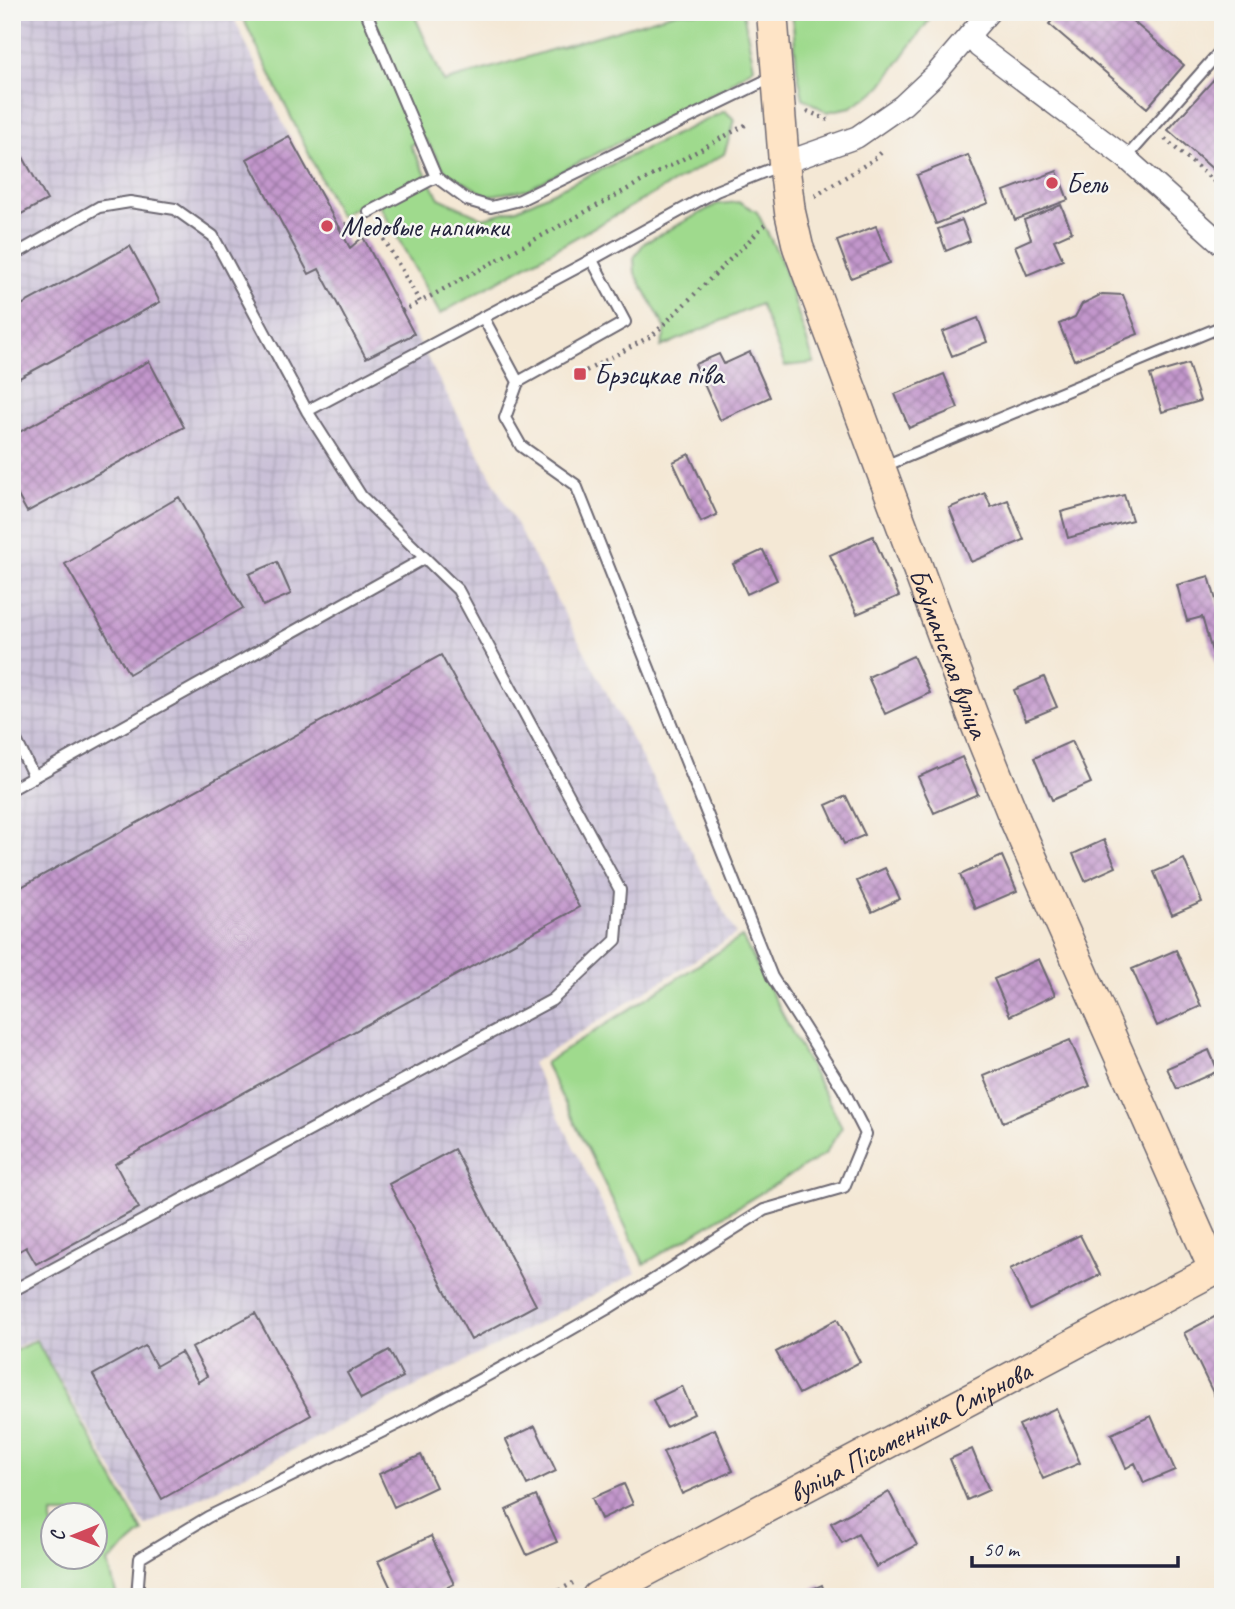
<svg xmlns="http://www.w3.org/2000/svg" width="1235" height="1609" font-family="Caveat,sans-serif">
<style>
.industrial{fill:url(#industrial-grid)}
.grass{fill:#9fda8d;stroke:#607e64;stroke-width:2;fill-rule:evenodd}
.building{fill:url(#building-cross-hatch)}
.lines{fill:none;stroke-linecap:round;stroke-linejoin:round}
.lane-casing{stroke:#6c6771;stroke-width:14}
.street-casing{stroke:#6c6771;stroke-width:24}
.secondary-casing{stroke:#6c6771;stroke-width:33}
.path{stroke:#6c6771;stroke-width:4.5;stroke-dasharray:2 5;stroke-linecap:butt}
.lane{stroke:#fff;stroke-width:10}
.street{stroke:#fff;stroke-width:21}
.secondary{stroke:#fee4c6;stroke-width:30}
.poi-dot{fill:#d1495b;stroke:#f6f6f2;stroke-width:2.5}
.labels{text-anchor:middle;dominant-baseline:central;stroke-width:5;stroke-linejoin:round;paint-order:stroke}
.poi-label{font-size:28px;fill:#22223b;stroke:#f6f6f2;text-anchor:start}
.street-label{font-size:28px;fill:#22223b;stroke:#f6f6f2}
</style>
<defs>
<pattern id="industrial-grid" width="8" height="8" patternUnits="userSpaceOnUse" patternTransform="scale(1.75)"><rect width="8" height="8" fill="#c9bfd7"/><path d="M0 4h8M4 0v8" fill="none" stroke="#aca4b9"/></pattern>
<pattern id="building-cross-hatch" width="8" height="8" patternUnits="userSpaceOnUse" patternTransform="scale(1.75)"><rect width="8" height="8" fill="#c397cc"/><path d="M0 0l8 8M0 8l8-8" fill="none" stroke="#9e7ba7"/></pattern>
</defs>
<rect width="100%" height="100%" fill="#f6f6f2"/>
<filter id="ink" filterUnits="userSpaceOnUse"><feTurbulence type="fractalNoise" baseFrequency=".0143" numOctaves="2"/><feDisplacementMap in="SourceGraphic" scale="14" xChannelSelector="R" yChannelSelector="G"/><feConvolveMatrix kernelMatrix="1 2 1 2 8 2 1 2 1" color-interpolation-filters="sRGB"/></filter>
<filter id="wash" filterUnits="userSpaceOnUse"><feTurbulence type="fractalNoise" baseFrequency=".00686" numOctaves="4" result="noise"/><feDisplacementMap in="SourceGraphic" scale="28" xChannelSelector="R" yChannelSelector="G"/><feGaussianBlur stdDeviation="1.57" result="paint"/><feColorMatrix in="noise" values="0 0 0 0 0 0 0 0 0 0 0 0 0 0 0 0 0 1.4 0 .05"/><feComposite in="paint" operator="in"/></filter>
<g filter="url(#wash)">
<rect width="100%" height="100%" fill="#f4e8d5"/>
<path class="industrial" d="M12,12H231L289,136L339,228L350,248L363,238L736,934L532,1063L636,1273L145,1526L36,1338L12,1349Z"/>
<path class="grass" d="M240,12H413L444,82L678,12H743L754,67L726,87L528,189L488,196L445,171L426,140L410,145L439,198L483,218L517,209L725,111L735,120L724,154L440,314L375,197L339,216Z
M792,12H935L879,89L851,107L827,112L803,98L797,70Z
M740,202L757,212L781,260L814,363L785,366L760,304L661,347L666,329L635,273L634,258L644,243L717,204Z
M742,937L842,1127L825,1154L644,1264L545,1063Z
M36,1340L143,1532L108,1562L117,1597H12V1352ZM94,1514V1556H52V1514Z"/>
<g id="blocks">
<path class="building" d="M1059,12H1122L1184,65L1147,108L1049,24Z
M1223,69V178L1168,130Z
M289,136L350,248L363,237L414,334L366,358L319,269L309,274L247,159Z
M968,155L988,203L936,224L917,175Z
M23,157L47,200L12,219V163Z
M1057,171L1068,200L1015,220L1004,191Z
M1061,205L1072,232L1054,240L1063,260L1027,275L1015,246L1031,239L1024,220Z
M962,220L970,241L946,251L938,229Z
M876,226L890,263L851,278L837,241Z
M130,246L160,302L12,382V310Z
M1102,294L1123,295L1138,334L1074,360L1059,324L1075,317L1082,304Z
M978,318L987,342L952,356L942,332Z
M750,352L770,397L720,420L695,364L719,354L724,364Z
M149,361L184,427L27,512L12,485V436Z
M1188,364L1200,401L1162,412L1150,375Z
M944,374L958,408L909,428L895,394Z
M689,454L717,515L701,522L673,462Z
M985,493L991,507L1008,500L1024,540L971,562L949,508Z
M1124,495L1132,520L1068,538L1061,512Z
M179,497L243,608L129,674L65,564Z
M873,536L899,596L857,614L830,555Z
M763,550L777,580L747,594L733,564Z
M277,562L291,594L263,606L249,574Z
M1209,576L1218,607L1223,606V663L1216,665L1202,617L1187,621L1177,585Z
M441,655L579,907L115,1164L139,1208L36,1264L26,1247L12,1255V892Z
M913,656L930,693L885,714L868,677Z
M1044,677L1057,707L1026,720L1014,690Z
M1072,741L1091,783L1052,800L1034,758Z
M962,757L978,794L934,813L918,777Z
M846,796L865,835L844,844L826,805Z
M1104,840L1116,867L1085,881L1073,854Z
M1002,856L1017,891L975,909L960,875Z
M1184,859L1202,902L1172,915L1154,872Z
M885,868L900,899L872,912L857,881Z
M1176,950L1201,1006L1157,1026L1132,969Z
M1039,959L1055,995L1010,1016L994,979Z
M1070,1040L1090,1086L1003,1122L984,1076Z
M1209,1050L1218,1071L1177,1089L1167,1068Z
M454,1149L536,1305L471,1340L389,1184Z
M1080,1235L1100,1275L1030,1310L1010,1269Z
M255,1313L311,1415L162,1499L93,1375L145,1346L156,1366L181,1352L198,1382L207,1376L192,1348Z
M1220,1314L1223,1319V1393L1215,1397L1184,1333Z
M837,1319L860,1362L799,1394L776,1352Z
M389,1350L403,1377L361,1399L347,1373Z
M682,1386L694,1414L666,1427L653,1400Z
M1056,1408L1080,1463L1043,1479L1019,1425Z
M1151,1416L1175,1470L1144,1483L1135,1463L1126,1468L1111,1434Z
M535,1426L556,1471L527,1485L506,1440Z
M715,1429L733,1471L682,1494L663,1452Z
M972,1449L989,1490L967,1500L950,1459Z
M421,1455L436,1487L394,1507L379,1474Z
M624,1484L633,1504L601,1519L592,1498Z
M889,1492L917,1545L876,1567L858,1534L842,1543L831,1523Z
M536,1496L557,1542L527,1555L506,1510Z
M431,1536L454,1584L427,1597H395L378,1561Z
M822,1585L826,1597H793Z"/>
</g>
</g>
<g filter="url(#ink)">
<use href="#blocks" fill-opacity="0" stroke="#6c6771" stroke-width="2"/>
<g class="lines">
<g class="lane-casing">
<path id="lane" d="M366,12L436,177
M1126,158L1223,48
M369,212L436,177L467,200L491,207L520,200L775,76
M12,256L99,207L130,202L175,209L213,236L307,411
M483,317L518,382L625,322L592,260
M882,467L1223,326
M12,732L34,777
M12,789L425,558
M12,1291L552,1000L616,940L620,890L458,590L361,496L307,411L580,266L716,191L781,165
M137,1597L140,1558L208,1517L398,1424L549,1342L607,1309L764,1210L844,1187L866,1134L843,1089L772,977L576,485L521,446L505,418L518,382"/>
</g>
<g class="street-casing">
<path id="street" d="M969,35L979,47L1126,158L1223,245
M784,163L857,137L903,105L935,75L989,12"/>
</g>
<g class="secondary-casing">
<g id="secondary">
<path id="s1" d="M772,12L784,163L790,212L798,247L974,719L1015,820L1214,1269"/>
<path id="s2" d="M597,1597L1223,1265"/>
</g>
</g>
<path class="path" d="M807,111L828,120
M1165,139L1223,189
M815,196L873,160L883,151
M377,227L420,302L749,123
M339,228L354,220
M402,311L420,302
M580,374L653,335L765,225
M547,1597L573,1583"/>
<use href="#lane" class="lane"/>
<use href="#street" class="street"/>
<use href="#secondary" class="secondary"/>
</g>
</g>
<g class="poi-dot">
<circle cx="1052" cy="183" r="7"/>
<circle cx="327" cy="226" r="7"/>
<rect x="573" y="367" width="14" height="14" rx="3.5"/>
</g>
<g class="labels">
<g class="poi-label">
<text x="1066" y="183">Бель</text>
<text x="341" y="226">Медовые напитки</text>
<text x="594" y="374">Брэсцкае піва</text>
</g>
<g class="street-label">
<text stroke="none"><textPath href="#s1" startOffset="670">Баўманская вуліца</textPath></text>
<text stroke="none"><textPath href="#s2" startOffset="354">вуліца Пісьменніка Смірнова</textPath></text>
</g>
</g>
<rect width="1235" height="1609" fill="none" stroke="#f6f6f2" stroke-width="42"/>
<g transform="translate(74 1536) rotate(269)"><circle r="33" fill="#f6f6f2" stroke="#a1a1a9" stroke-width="2"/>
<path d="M0-5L12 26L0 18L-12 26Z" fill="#d1495b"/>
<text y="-10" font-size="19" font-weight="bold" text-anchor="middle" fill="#22223b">С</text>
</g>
<path d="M972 1556v10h206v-10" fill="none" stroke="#22223b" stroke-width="3.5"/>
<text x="983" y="1556" font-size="21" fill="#22223b" stroke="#f6f6f2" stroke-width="5" paint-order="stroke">50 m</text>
</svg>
